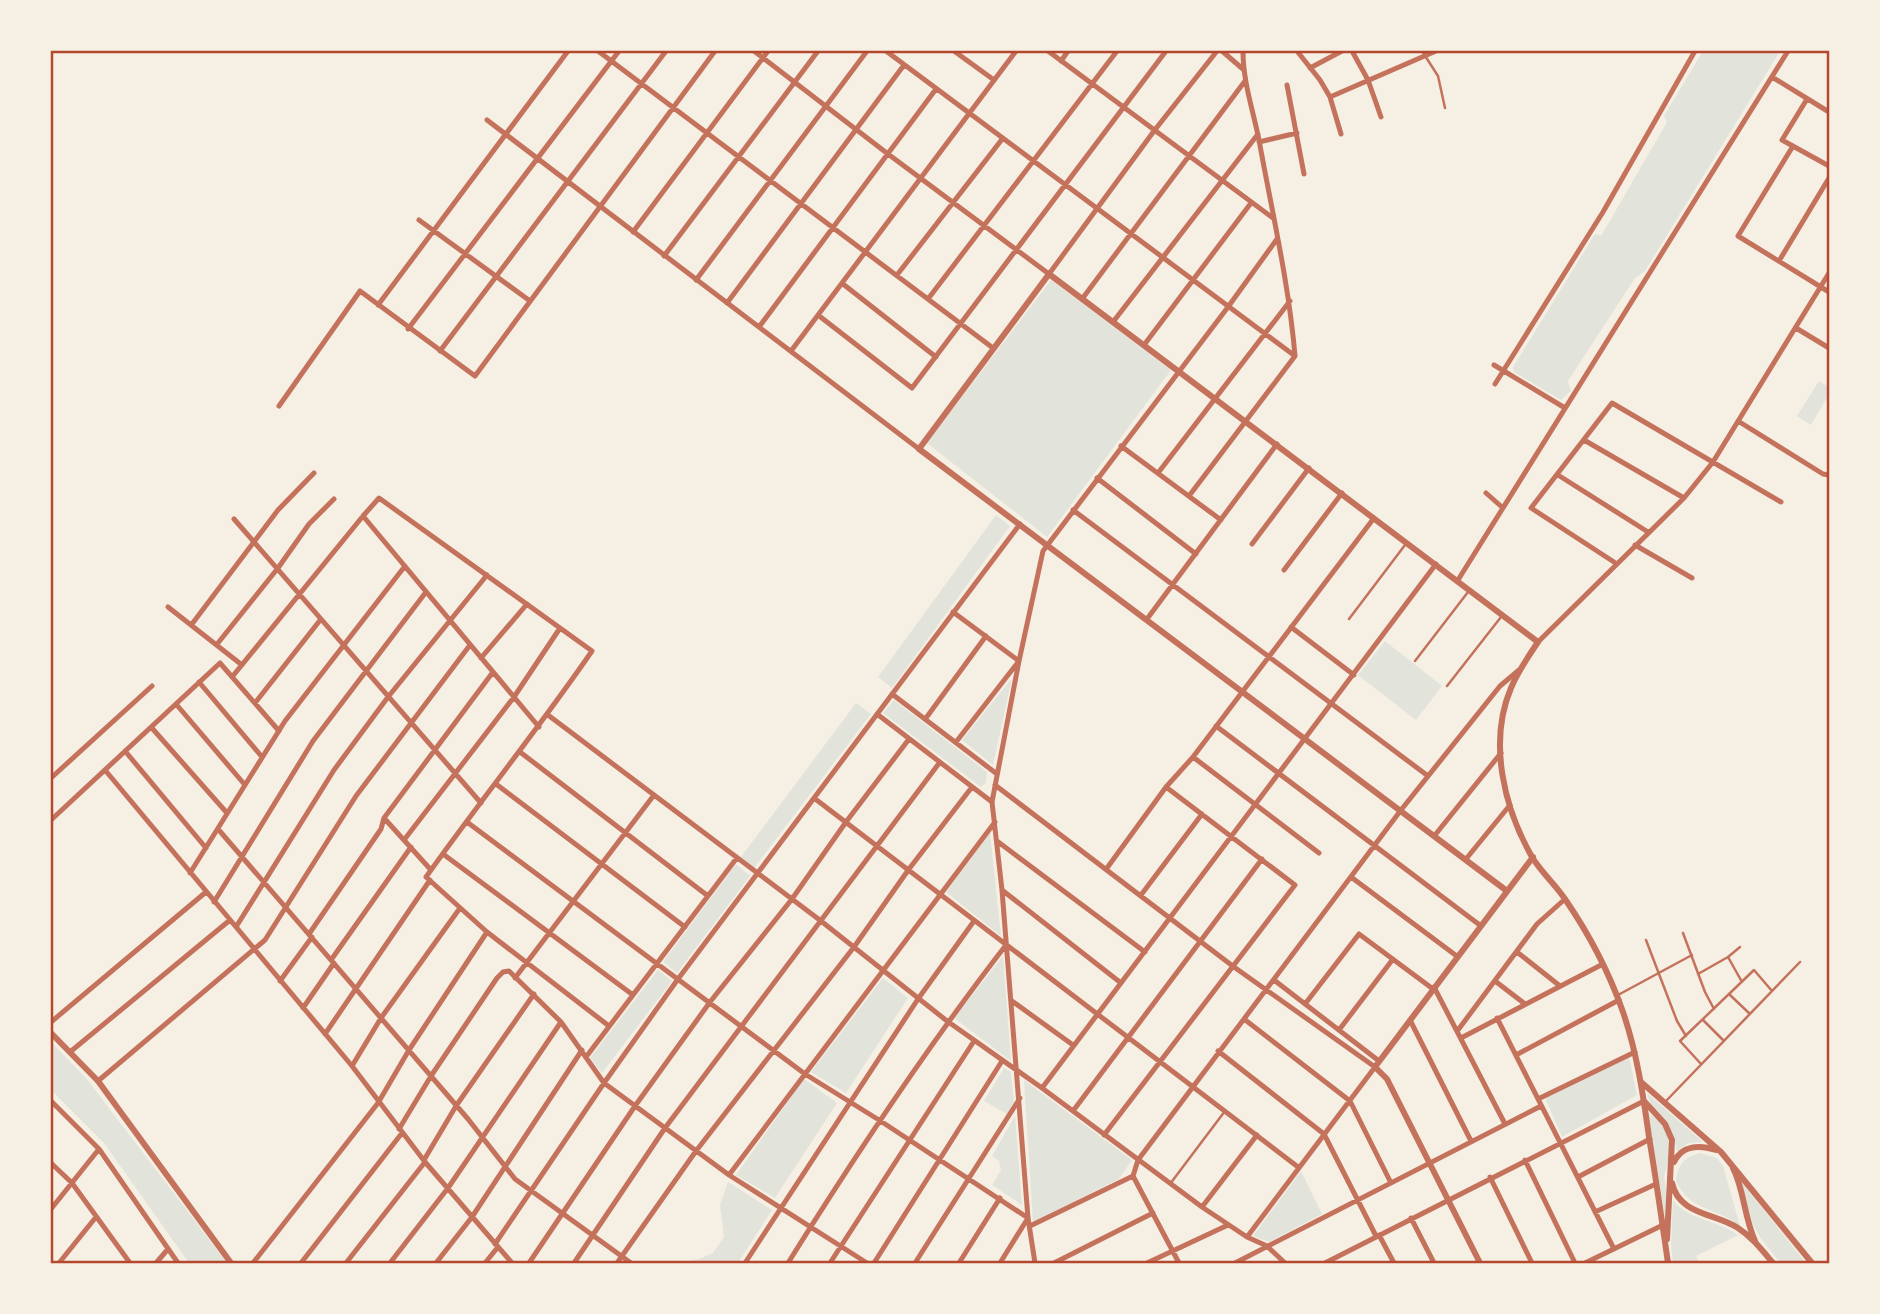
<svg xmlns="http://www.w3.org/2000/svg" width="1880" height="1314" font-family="Roboto,sans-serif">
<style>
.green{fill:#e2e4dc}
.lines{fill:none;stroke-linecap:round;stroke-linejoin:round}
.service{stroke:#c5725c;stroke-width:2.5}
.minor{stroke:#c5725c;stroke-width:5}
.tertiary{stroke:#c5725c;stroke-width:6}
.neatline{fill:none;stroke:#b5482f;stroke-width:2.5}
</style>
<rect width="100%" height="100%" fill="#f6efe4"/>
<path class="green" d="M1703,51H1780L1645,271L1635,278L1568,381L1571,391L1561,400L1514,372L1513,367L1595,234L1601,236L1667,122L1664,116Z
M1051,280L1171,370L1047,537L927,443Z
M1819,381L1829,387V394L1811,425L1797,416Z
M996,515L1010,526L892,688L878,677Z
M1385,641L1442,686L1416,720L1358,675Z
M1012,678L993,765L962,740Z
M894,700L987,772L986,783L981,787L883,713Z
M856,703L871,714L754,868L741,857Z
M990,833L1001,936L946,892Z
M736,864L750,876L677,973L663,962Z
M1003,956L1011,1061L954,1018Z
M658,970L672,981L602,1073L590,1058Z
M883,978L908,998L846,1093L811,1072Z
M51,1042L86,1078L227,1263H189L104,1143L51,1090Z
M1629,1057L1637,1095L1562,1137L1545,1098Z
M1004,1068L1011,1072L1014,1102L1007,1114L984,1101Z
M804,1079L837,1103L775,1198L736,1175Z
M1024,1080L1132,1160L1119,1179L1033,1222Z
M1647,1093L1703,1142L1689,1143L1677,1151C1673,1121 1651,1115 1647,1093Z
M1648,1113L1658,1120L1665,1129L1671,1152L1664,1176L1667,1196L1666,1224Z
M1015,1116L1022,1205L992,1185L1001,1170L999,1161L992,1156Z
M1700,1153L1717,1158L1723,1166L1740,1226C1716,1207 1689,1211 1676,1181C1678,1165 1684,1157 1700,1153Z
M1301,1171L1322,1214L1269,1242L1253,1236Z
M728,1182L772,1210L738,1263H679L699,1259L713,1253L724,1237L720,1205Z
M1742,1183L1806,1263H1781C1753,1231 1751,1225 1742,1183Z
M1673,1200C1689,1221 1718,1220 1738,1235L1696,1256L1699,1262L1697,1263H1673L1671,1245Z"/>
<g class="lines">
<path class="service" d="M1422,51L1438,76L1445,108
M1349,619L1405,545
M1415,661L1468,592
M1447,686L1501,617
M1683,933L1705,992L1714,1009
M1646,940L1677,1021L1686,1036
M1728,957L1742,982
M1698,974L1728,957L1740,947
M1618,995L1692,955
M1730,995L1750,1014
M1703,1020L1724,1041
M1701,1064L1680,1041L1754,970L1772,991
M1666,1101L1800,962
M1170,1184L1225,1111"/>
<path class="minor" d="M598,51L993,348
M754,51L888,154L1049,274L1154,131L1217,51
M886,51L1295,356
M954,51L994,80
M1048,51L1273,218
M1222,51L1244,70
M1243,51C1243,82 1253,110 1259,140C1272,212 1289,284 1295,356
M1297,51L1320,80L1330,97L1341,134
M1352,51L1368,80L1381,117
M1061,61L1068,51
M1310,68L1342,51
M1772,77L1829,112
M1287,85L1304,174
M1330,97L1436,51
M1807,99L1782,140L1829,166
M487,120L919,449
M1259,142L1297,133
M1793,146L1738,236L1829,292
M419,220L530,301
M633,232L768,51
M664,256L818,51
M1779,261L1829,178
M897,275L1003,138
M696,280L867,51
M843,284L936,357
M928,299L1117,51
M1082,299L1245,81
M727,303L904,65
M378,305L568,51
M818,315L912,388L1166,51
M1113,322L1258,134
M759,327L936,89
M1796,328L1829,348
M408,329L619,51
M1144,345L1251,203
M440,351L666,51
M791,351L1016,51
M1494,365L1565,408
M1495,384L1603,212L1695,51
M279,406L360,291L475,376L715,51
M1738,421L1823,474L1829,475
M1584,440L1684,498
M1121,446L1221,520
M1158,473L1290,301
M1558,475L1648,532
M1097,478L1196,554
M1486,493L1503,508
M1189,496L1295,356
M1073,510L1428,776
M234,519L481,803
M1252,544L1309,468
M1635,545L1692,578
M1617,564L1531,508L1612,403L1781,502
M1284,570L1342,493
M1458,580L1788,51
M168,607L242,665
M953,612L1019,661L956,742
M1147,619L1277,444
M192,624L278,510L314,473
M1291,627L1354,675
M1538,642L1684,498L1713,462L1829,273
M218,643L278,568L309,524L334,499
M481,658L527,604
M232,677L363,516
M199,682L262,757
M892,694L997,774
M255,703L321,619
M176,704L245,785
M877,714L992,802
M548,715L821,921L947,1021L1042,1088L1202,1207L1247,1237L1267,1246L1285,1263
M926,718L986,636
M1216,726L1481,926
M151,727L227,813
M539,727L363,516L379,498L592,651C539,728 480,801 426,877L487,932L609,1026
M125,751L206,848
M520,752L708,896
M1193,757L1319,853
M105,770L352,1066L425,1162L512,1263
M51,778L152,686
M496,784L685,927
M995,785L1234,967L1375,1067L1247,1237
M814,798L1298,1167
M384,818L431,870
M51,820L220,663L279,731
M467,822L805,1074L879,1120L1028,1218L1000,1263
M218,829L468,1119L515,1179L631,1263
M1435,835L1501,753
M404,840L514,697L560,628
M997,841L1145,952
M443,854L633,995
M1466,859L1510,805
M1107,868L1166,787L1193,757L1374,518
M190,873L285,721L405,566
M1351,877L1458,957
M1002,890L1121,983
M1141,895L1202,814
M214,902L313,741L426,592
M236,927L334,770L388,697L487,575
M309,934L381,829L384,818L493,672
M1517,952L1560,986
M331,960L411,847
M515,978L654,795
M1274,980L1379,1061
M280,981L312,937
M1495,981L1525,1004
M1434,987L1505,1124
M1012,1001L1073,1045
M1305,1004L1359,934L1433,989
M303,1008L334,963
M1497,1018L1614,1249
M1244,1019L1350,1101L1391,1183
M1410,1020L1471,1141
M51,1022L206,892
M1339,1030L1393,959
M1458,1030L1537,924L1565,899
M325,1034L430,880
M1461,1038L1603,964
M1218,1051L1324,1134L1376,1236
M70,1052L230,920
M1516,1055L1619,1000
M586,1057L736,859
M352,1066L381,1018L460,908
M98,1081L265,940L356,796L470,645
M1042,1088L1436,564
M1538,1099L1635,1052
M51,1101L99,1149L178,1263
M1073,1111L1262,859
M399,1129L431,1076L497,978L503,972L509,971L561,1022L604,1083L729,1175L867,1263
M1104,1135L1295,885L1166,787
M424,1160L456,1106L534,994
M1525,1160L1575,1263
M51,1163L72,1183L130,1263
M729,1175L995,822
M1133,1176L1179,1263
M1490,1177L1532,1263
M1578,1177L1650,1139
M1202,1207L1257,1135
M51,1209L99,1149
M1595,1212L1656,1184
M1411,1218L1434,1263
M1030,1226L1133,1176L1138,1160L1401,810L1500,686L1519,670
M1379,1235L1394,1263
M495,1244L604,1083L678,979L1020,524
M59,1263L96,1217
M156,1263L168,1249
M253,1263L378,1103L409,1050L487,932
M301,1263L402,1133
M346,1263L425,1162
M390,1263L448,1188L561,1022
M436,1263L472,1217L582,1050
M485,1263L498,1247
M529,1263L635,1106L710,1002L792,899L846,822L909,739
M574,1263L665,1128L940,762
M617,1263L696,1151L854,947L909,869L972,787
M745,1263L918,999L974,921
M788,1263C856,1154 927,1047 1006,945
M830,1263L974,1041
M874,1263L1002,1061
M915,1263L1020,1098
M959,1263L1000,1198
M1035,1263L1028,1218L1002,890L992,802L1019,661L1043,551L1228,307L1277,239
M1054,1263L1153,1213
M1147,1263L1228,1225
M1235,1263L1541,1106
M1325,1263L1644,1101
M1585,1263L1663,1225"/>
<path class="tertiary" d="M1507,891L919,449L1049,274L1538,642C1528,657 1518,671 1511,688C1488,742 1504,808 1532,857C1541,872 1555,884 1565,899C1589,934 1609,972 1623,1012C1637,1053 1643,1094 1649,1137C1656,1179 1662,1221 1668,1263
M51,1033L98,1081L231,1263
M1641,1082L1721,1152L1812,1263
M1644,1101L1665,1124L1672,1140L1667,1239
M1674,1162C1682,1145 1700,1145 1716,1150
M1733,1168C1744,1189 1744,1217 1755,1241
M1672,1183C1679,1215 1715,1213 1738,1228C1752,1237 1762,1250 1773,1263
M1480,1263L1387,1079L1375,1067L1533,857"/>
</g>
<rect width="1880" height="1314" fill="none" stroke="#f6efe4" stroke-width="105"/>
<rect x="52" y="52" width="1776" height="1210" class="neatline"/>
</svg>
